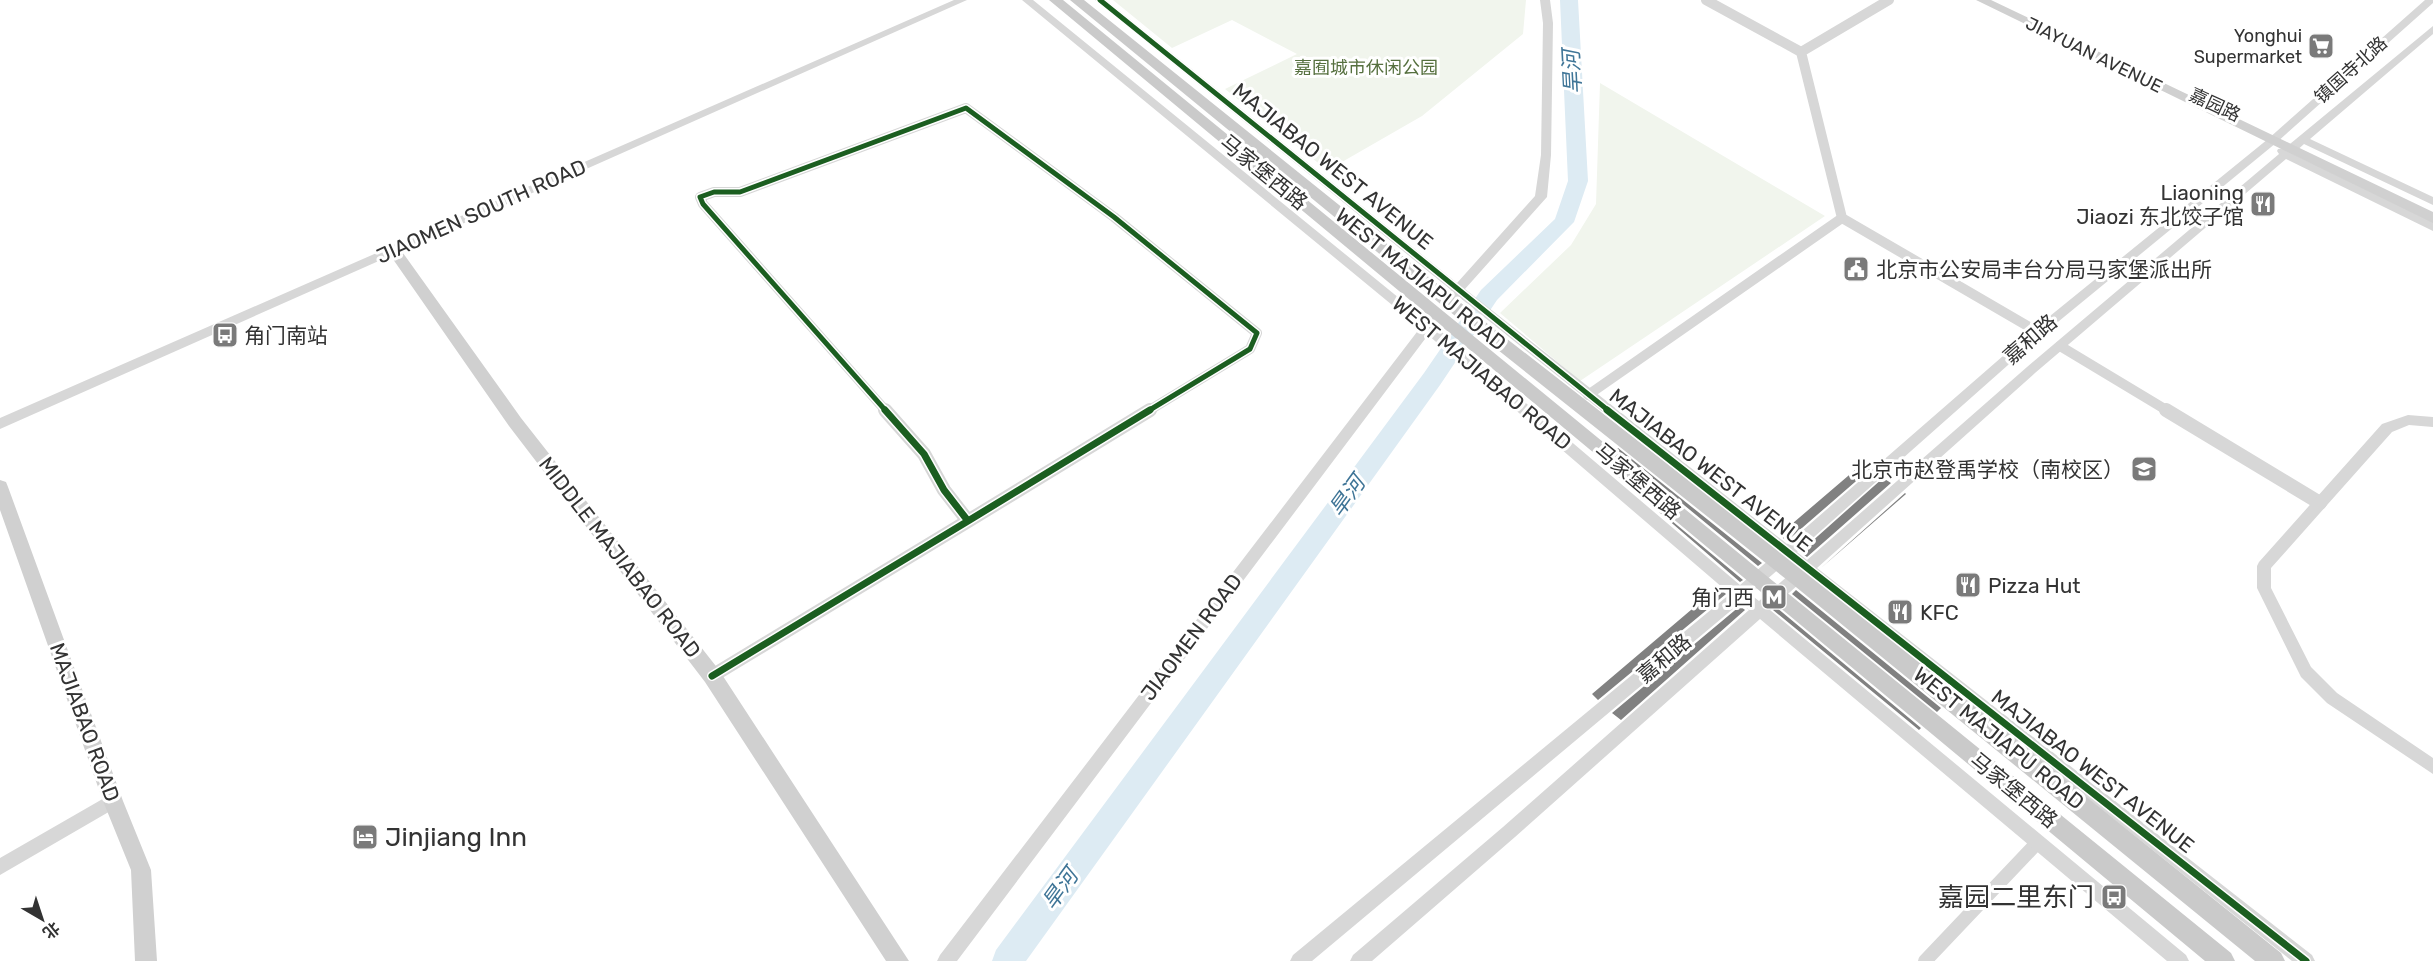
<svg xmlns="http://www.w3.org/2000/svg" width="2433" height="961" font-family="Rubik,'Noto Sans SC',sans-serif">
<style>
.green{fill:#f1f5ed}
.lines{fill:none;stroke-linecap:round;stroke-linejoin:round}
.river{fill:#ddebf3;fill-rule:evenodd}
.building{fill:#818181}
.minor-far1{stroke:#d7d7d7;stroke-width:10}
.minor{stroke:#d7d7d7;stroke-width:14}
.tertiary{fill:#d7d7d7;fill-rule:evenodd}
.secondary{fill:#d0d0d0;fill-rule:evenodd}
.primary{fill:#cacaca;fill-rule:evenodd}
.cycleway-far1-casing{stroke:#fff;stroke-width:8}
.cycleway-casing{stroke:#fff;stroke-width:10}
.cycleway-far1{stroke:#1b5e20;stroke-width:5}
.cycleway{stroke:#1b5e20;stroke-width:7}
.labels{text-anchor:middle;dominant-baseline:central;stroke-width:6;stroke-linejoin:round;paint-order:stroke}
.far-poi-label{font-size:18px;fill:#333;stroke:#fff;text-anchor:end}
.far-street-label{font-size:18px;fill:#333;stroke:#fff}
.far-park-label{font-size:18px;fill:#56703f;stroke:#fff}
.street-label{font-size:21px;fill:#333;stroke:#fff}
.poi-label{font-size:21px;fill:#333;stroke:#fff;text-anchor:start}
.water-label{font-size:22px;font-style:italic;fill:#3f7597;stroke:#fff}
.near-poi-label{font-size:26px;fill:#333;stroke:#fff;text-anchor:start}
</style>
<rect width="100%" height="100%" fill="#fff"/>
<path class="green" d="M1113,0H1526L1523,34L1422,116L1335,166H1322L1225,89L1297,54L1232,20L1172,48Z
M1600,83L1825,216L1580,381L1500,313L1571,245L1596,204Z"/>
<g class="lines">
<path class="river" d="M1560,0H1578L1588,181L1574,222L1497,300L1440,385L1026,961H992L996,950L1424,373L1481,290L1555,219L1568,181Z"/>
</g>
<path class="building" d="M1618,448L1762,563L1758,566L1616,449Z
M1600,461L1743,580L1740,582Z
M1862,464L1870,469L1787,541L1779,535Z
M1883,478L1891,483L1807,557L1800,552Z
M1905,493L1906,494L1821,568Z
M1718,587L1726,594L1598,700L1592,694Z
M1796,590L1941,708L1937,712L1792,594Z
M1740,606L1745,610L1621,720L1612,713Z
M1776,607L1921,728L1919,730L1773,610Z"/>
<g class="lines">
<path class="minor-far1" d="M1706,0L1801,52
M1842,218L2038,332
M2060,346L2168,411
M1588,395L1842,218L1801,52L1889,0
M886,411L703,204L700,197L714,192H740L966,108L1114,217L1257,333L1250,349L1148,411"/>
<path class="minor" d="M885,410L924,454L944,490L968,521
M2166,410L2320,503
M968,521L1150,410
M712,676L968,521
M1925,961L2037,843"/>
<path class="tertiary" d="M954,0H967L0,429V418Z
M1022,0H1033L1426,320L1432,317L1436,318L1438,321L1435,326L1740,585L1778,552L1459,297L1452,304H1444L1442,301L1451,290L1095,0H1106L1457,283L1535,196L1541,155L1543,23L1540,0H1550L1553,23L1551,155L1547,197L1465,289L1787,544L2034,329L2268,139L2425,0H2433V3L2276,143L2042,335L1797,552L1807,560L2027,367L2279,154L2277,151L2278,149L2285,148L2433,26V34L2310,139L2433,197V205L2304,144L2293,154L2433,222V231L2286,159L2035,373L1817,568L2312,955L2315,961H2292L1808,576L1770,610L2186,955L2189,961H2167L1760,619L1515,837L1372,961H1350L1353,955L1503,827L1749,610L1740,603L1312,961H1290L1293,955L1730,594L1428,335L957,961H937L940,955L1420,328ZM1788,561L1797,568L1759,601L1750,594Z
M2408,415L2433,417V427L2409,425L2392,432L2271,568V588L2311,667L2337,693L2433,758V774L2327,703L2301,677L2257,588V566L2259,562L2382,424Z
M113,793L119,796L121,801L119,806L0,875V858Z"/>
<path class="secondary" d="M1976,0H1991L2433,212V223Z
M393,244L398,246L521,418L719,670L909,961H886L705,682L509,426L388,252L386,249L388,246Z
M0,480L6,482L8,487L123,801L151,870L157,961H135L131,870L103,801L0,510Z"/>
<path class="primary" d="M1049,0H1063L1763,573L2231,953L2235,961H2205Z
M1070,0H1084L1461,303L1805,571L2281,953L2285,961H2255L1791,583L1449,311Z"/>
<g class="cycleway-far1-casing">
<path id="cycleway-far1" d="M1100,0L1609,411
M886,411L703,204L700,197L714,192H740L966,108L1114,217L1257,333L1250,349L1148,411"/>
</g>
<g class="cycleway-casing">
<path id="cycleway" d="M885,410L924,454L944,490L968,521
M1607,410L2306,961
M968,521L1150,410
M712,676L968,521"/>
</g>
<use href="#cycleway-far1" class="cycleway-far1"/>
<use href="#cycleway" class="cycleway"/>
</g>
<defs>
<g id="supermarket-square" transform="scale(1.35)"><rect x="-9" y="-9" width="18" height="18" rx="4" fill="#7a7a7a" stroke="#fff"/><path d="M-6-5.5h2.5l.6 2H6L4.5 2H-2.5L-4.4-4H-6ZM-1.5 3.2a1.3 1.3 0 1 0 .1 0ZM3 3.2a1.3 1.3 0 1 0 .1 0Z" fill="#fff"/></g>
<g id="restaurant-square" transform="scale(1.35)"><rect x="-9" y="-9" width="18" height="18" rx="4" fill="#7a7a7a" stroke="#fff"/><path d="M-5-6h1v4h1v-4h1v4h1v-4h1v5L-1.5 .5V6h-2V.5L-5-1ZM5-6V6H3V1.5H1.5Q1.5-4 5-6Z" fill="#fff"/></g>
<g id="civic-square" transform="scale(1.35)"><rect x="-9" y="-9" width="18" height="18" rx="4" fill="#7a7a7a" stroke="#fff"/><path d="M-.6-6.5H3V-4.5H.6V-3L4-1V1h2V6H-6V1h2V-1L-.6-3ZM-1.2 2.5V6h2.4V2.5Z" fill="#fff"/></g>
<g id="bus-square" transform="scale(1.35)"><rect x="-9" y="-9" width="18" height="18" rx="4" fill="#7a7a7a" stroke="#fff"/><path d="M-5-6H5V4H4V6H2V4H-2V6H-4V4H-5ZM-3.5-4V0h7V-4ZM-3.5 1.2v1.5H-2V1.2ZM2 1.2v1.5H3.5V1.2Z" fill="#fff"/></g>
<g id="school-square" transform="scale(1.35)"><rect x="-9" y="-9" width="18" height="18" rx="4" fill="#7a7a7a" stroke="#fff"/><path d="M0-5L7-2L0 1L-7-2ZM-4 1L0 2.5L4 1V4Q0 6-4 4Z" fill="#fff"/></g>
<g id="metro-square" transform="scale(1.35)"><rect x="-9" y="-9" width="18" height="18" rx="4" fill="#7a7a7a" stroke="#fff"/><path d="M-5.5 5V-5H-3L0 0L3-5H5.5V5H3V-.5L0 4L-3-.5V5Z" fill="#fff"/></g>
<g id="hotel-square" transform="scale(1.35)"><rect x="-9" y="-9" width="18" height="18" rx="4" fill="#7a7a7a" stroke="#fff"/><path d="M-6-4.5h1.5V1H6V5H4.5V3h-9V5H-6ZM-4 0a1.8 1.8 0 1 1 3.6 0ZM.5 0V-2.5h3Q6-2.5 6 0Z" fill="#fff"/></g>
</defs>
<g fill-rule="evenodd">
<use href="#supermarket-square" x="2321" y="46"/>
<use href="#restaurant-square" x="2263" y="204"/>
<use href="#civic-square" x="1856" y="269"/>
<use href="#bus-square" x="225" y="335"/>
<use href="#school-square" x="2144" y="469"/>
<use href="#restaurant-square" x="1968" y="585"/>
<use href="#metro-square" x="1774" y="597"/>
<use href="#restaurant-square" x="1900" y="612"/>
<use href="#hotel-square" x="365" y="837"/>
<use href="#bus-square" x="2114" y="897"/>
</g>
<g class="labels">
<g class="far-poi-label">
<text x="2302" y="36">Yonghui<tspan x="2302" dy="21">Supermarket</tspan></text>
</g>
<g class="far-street-label">
<text transform="translate(2094 55) rotate(26)">JIAYUAN AVENUE</text>
<text transform="translate(2351 70) rotate(-42)">镇国寺北路</text>
<text transform="translate(2215 105) rotate(25)">嘉园路</text>
</g>
<g class="far-park-label">
<text x="1366" y="68">嘉囿城市休闲公园</text>
</g>
<g class="street-label">
<text transform="translate(1333 166) rotate(39)">MAJIABAO WEST AVENUE</text>
<text transform="translate(1264 172) rotate(39)">马家堡西路</text>
<text transform="translate(481 211) rotate(-24)">JIAOMEN SOUTH ROAD</text>
<text transform="translate(1421 279) rotate(39)">WEST MAJIAPU ROAD</text>
<text transform="translate(2030 339) rotate(-41)">嘉和路</text>
<text transform="translate(1482 373) rotate(40)">WEST MAJIABAO ROAD</text>
<text transform="translate(1711 470) rotate(38)">MAJIABAO WEST AVENUE</text>
<text transform="translate(1638 481) rotate(40)">马家堡西路</text>
<text transform="translate(620 557) rotate(52)">MIDDLE MAJIABAO ROAD</text>
<text transform="translate(1191 637) rotate(-53)">JIAOMEN ROAD</text>
<text transform="translate(1664 658) rotate(-40)">嘉和路</text>
<text transform="translate(85 722) rotate(70)">MAJIABAO ROAD</text>
<text transform="translate(1999 738) rotate(39)">WEST MAJIAPU ROAD</text>
<text transform="translate(2093 771) rotate(38)">MAJIABAO WEST AVENUE</text>
<text transform="translate(2014 790) rotate(39)">马家堡西路</text>
</g>
<g class="poi-label">
<text x="2244" y="192" text-anchor="end">Liaoning<tspan x="2244" dy="24">Jiaozi 东北饺子馆</tspan></text>
<text x="1876" y="269">北京市公安局丰台分局马家堡派出所</text>
<text x="244" y="335">角门南站</text>
<text x="2124" y="469" text-anchor="end">北京市赵登禹学校（南校区）</text>
<text x="1988" y="585">Pizza Hut</text>
<text x="1754" y="597" text-anchor="end">角门西</text>
<text x="1920" y="612">KFC</text>
</g>
<g class="water-label">
<text transform="translate(1572 72) rotate(-93)">旱河</text>
<text transform="translate(1347 496) rotate(-54)">旱河</text>
<text transform="translate(1060 889) rotate(-54)">旱河</text>
</g>
<g class="near-poi-label">
<text x="385" y="837">Jinjiang Inn</text>
<text x="2094" y="897" text-anchor="end">嘉园二里东门</text>
</g>
</g>
<g transform="translate(42 919) rotate(141)" stroke="#ffffff" stroke-width="4.5" paint-order="stroke">
<path d="M0-4.5L10 22L0 15L-10 22Z" fill="#333333"/>
<text y="-9" font-size="16" font-weight="bold" text-anchor="middle" fill="#333333">北</text>
</g>
</svg>
